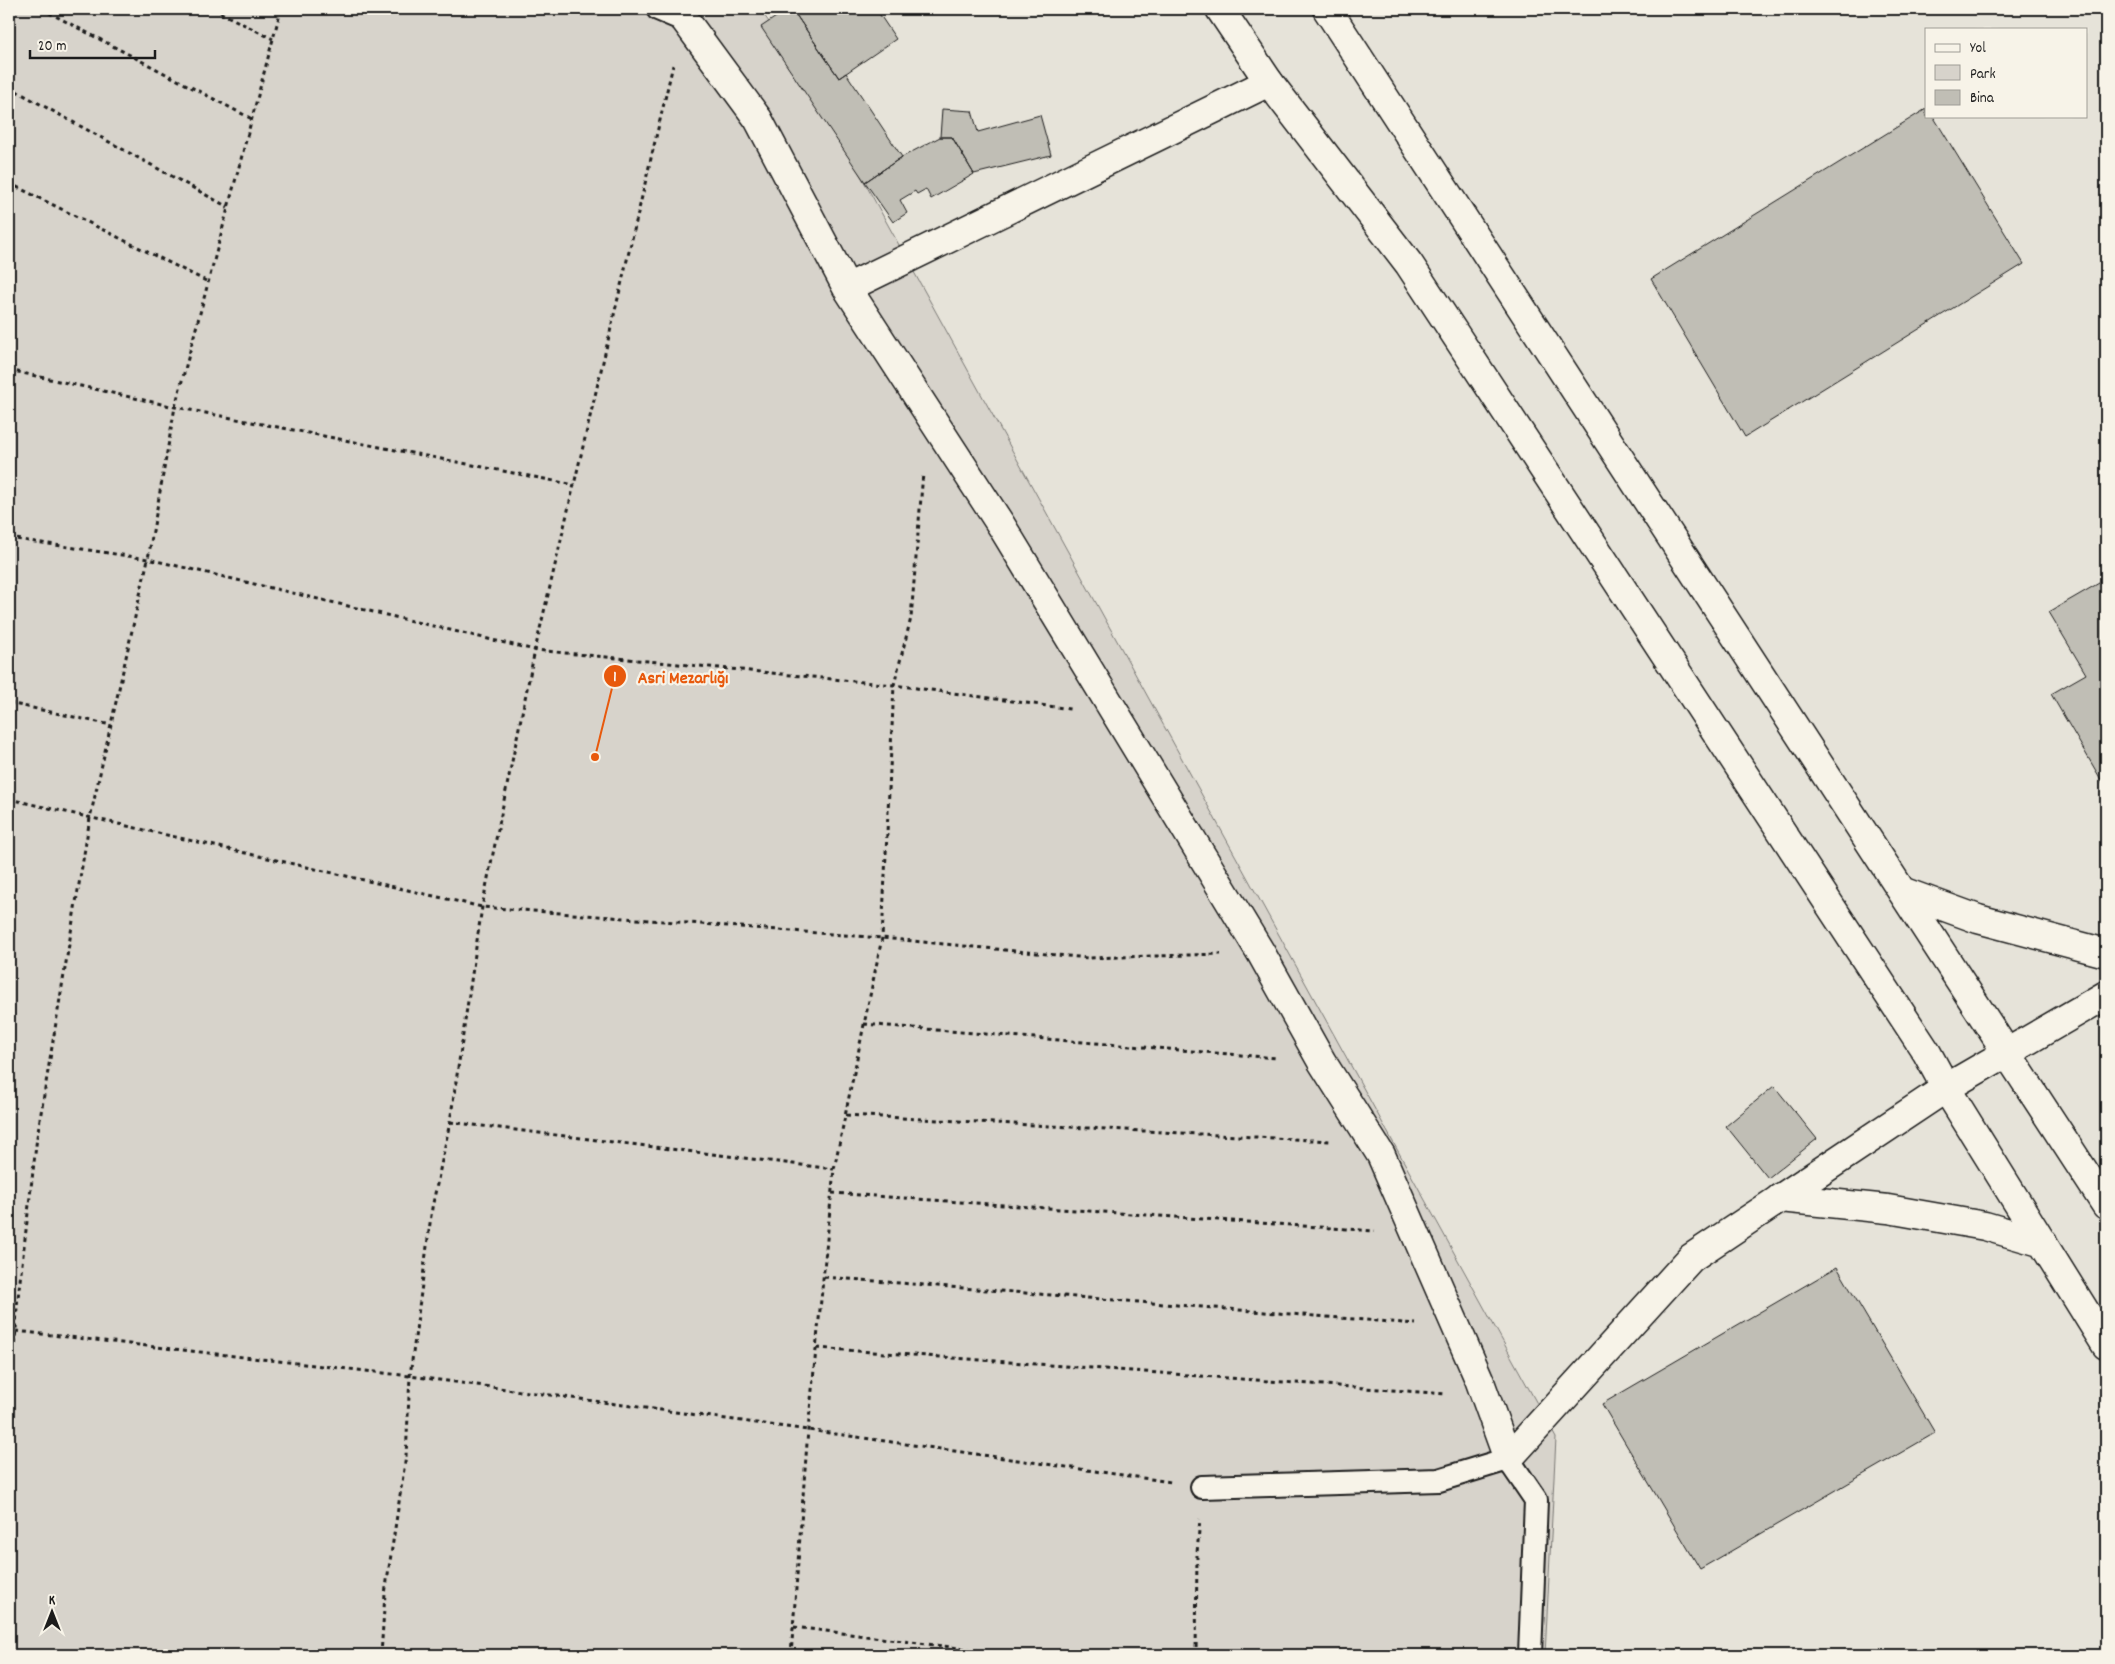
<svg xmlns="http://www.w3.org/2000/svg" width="2115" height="1664" font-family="Dekko,sans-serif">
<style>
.built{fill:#e6e3d9;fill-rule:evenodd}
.green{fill:#d7d3cb;stroke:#7a7874}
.building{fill:#c0beb5;stroke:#1c1c1c}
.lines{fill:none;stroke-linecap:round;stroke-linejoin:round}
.lane-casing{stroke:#1c1c1c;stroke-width:26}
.street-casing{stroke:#1c1c1c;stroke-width:31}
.primary-casing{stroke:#1c1c1c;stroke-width:31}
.path{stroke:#1c1c1c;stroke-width:3;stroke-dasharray:4 4;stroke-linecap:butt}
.lane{stroke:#f7f3e8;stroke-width:22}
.street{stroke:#f7f3e8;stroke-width:28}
.primary{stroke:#f7f3e8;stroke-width:28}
.leader{fill:none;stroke:#e8590c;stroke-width:2}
.callout-dot{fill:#e8590c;stroke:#f7f3e8;stroke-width:2}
.mark-label{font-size:15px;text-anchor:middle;font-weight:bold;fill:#fff}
.callout-label{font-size:18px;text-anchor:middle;font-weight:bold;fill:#e8590c;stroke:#f7f3e8;stroke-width:4.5;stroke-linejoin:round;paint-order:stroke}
</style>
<rect width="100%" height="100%" fill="#f7f3e8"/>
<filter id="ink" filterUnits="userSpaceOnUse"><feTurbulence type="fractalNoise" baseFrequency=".02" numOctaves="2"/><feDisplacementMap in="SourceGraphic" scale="10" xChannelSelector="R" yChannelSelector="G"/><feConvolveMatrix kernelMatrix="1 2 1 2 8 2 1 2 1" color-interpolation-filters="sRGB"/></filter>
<g filter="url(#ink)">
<path class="built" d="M762,9H2106V1655H1545L1556,1438L806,76ZM1926,29H2086V116H1926Z"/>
<path class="green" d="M9,9H760L806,76L1556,1438L1545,1655H9Z"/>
<path class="building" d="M788,9H792L839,78L846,73L902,157L865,182L761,27Z
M792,9H876L896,39L839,78Z
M942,109L972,111L978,132L1040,115L1051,155L974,174L952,137H940Z
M1926,109V116H1933L2024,264L1745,437L1651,279Z
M940,137H952L974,174L931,199L926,189L917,194L915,191L900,200L907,213L893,222L865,182L902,157Z
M2106,579V788L2051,694L2086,674L2049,612Z
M1774,1086L1817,1139L1768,1178L1726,1126Z
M1837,1267L1935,1433L1700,1569L1602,1404Z"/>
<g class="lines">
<g class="lane-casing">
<path id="lane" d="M658,9L684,20
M1202,1487L1439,1480L1508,1459L1536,1500L1530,1655"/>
</g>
<g class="street-casing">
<path id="street" d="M677,9L758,119L847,288L1001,525L1261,953L1322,1062L1381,1155L1479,1379L1508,1459L1691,1258L1946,1088L2106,995
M847,288L1269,82"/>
</g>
<g class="primary-casing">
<path id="primary" d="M1220,9L1269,82L1409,264L1927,1053L1946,1088L2106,1345
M1327,9L2106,1205
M1904,892L1978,919L2106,953
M1780,1198L1888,1209L1985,1226L2043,1243"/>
</g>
<path class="path" d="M42,9L252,119
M213,9L273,39
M9,87L228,207
M9,183L208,282
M9,370L175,407L575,485
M9,538L148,559L535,650L894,685L1070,709
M9,703L111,725
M9,799L482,907L882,938L1088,958L1221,954
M864,1024L1277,1058
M846,1115L1330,1141
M450,1122L834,1169
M832,1193L1375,1231
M824,1277L1416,1324
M16,1331L410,1376L808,1430L1171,1482
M817,1348L1447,1394
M9,1376L16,1331L17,1306L37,1137L90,818L148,559L175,407L281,9
M794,1627L1014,1655
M381,1655L385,1594L406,1456L410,1376L432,1208L450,1122L482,907L535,650L673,65
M791,1655L808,1430L834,1169L882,938L894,685L911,618L923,473
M1196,1655L1197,1553L1200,1519"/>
<use href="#lane" class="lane"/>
<use href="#street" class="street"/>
<use href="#primary" class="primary"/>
</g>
</g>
<path class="leader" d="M595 757L615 676"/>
<g class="callout-dot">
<circle cx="595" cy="757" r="5"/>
<circle cx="615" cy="676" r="12"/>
</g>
<g class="mark-label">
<text x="615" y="681">1</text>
</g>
<g class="callout-label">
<text x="683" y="683">Asri Mezarlığı</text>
</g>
<rect width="2115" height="1664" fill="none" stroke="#f7f3e8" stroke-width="30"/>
<rect x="15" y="15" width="2085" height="1634" fill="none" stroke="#1c1c1c" stroke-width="2" filter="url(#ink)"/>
<rect x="1925" y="28" width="162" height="90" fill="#f7f3e8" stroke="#9f9d96"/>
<rect x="1935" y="44" width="25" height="8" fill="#f7f3e8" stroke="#9f9d96"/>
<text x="1970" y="52" font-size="15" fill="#1c1c1c">Yol</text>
<rect x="1935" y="65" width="25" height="15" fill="#d7d3cb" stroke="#9f9d96"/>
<text x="1970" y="78" font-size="15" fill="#1c1c1c">Park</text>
<rect x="1935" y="90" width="25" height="15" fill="#c0beb5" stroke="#9f9d96"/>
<text x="1970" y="102" font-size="15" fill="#1c1c1c">Bina</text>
<g transform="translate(52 1612)" stroke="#f7f3e8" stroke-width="4" paint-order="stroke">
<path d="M0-4L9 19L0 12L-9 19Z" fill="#1c1c1c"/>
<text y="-8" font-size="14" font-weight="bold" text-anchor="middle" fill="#1c1c1c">K</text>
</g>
<path d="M30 50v8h125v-8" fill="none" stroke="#1c1c1c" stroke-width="2.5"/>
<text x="38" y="50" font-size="15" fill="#1c1c1c" stroke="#f7f3e8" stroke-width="4" paint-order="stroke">20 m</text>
</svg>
